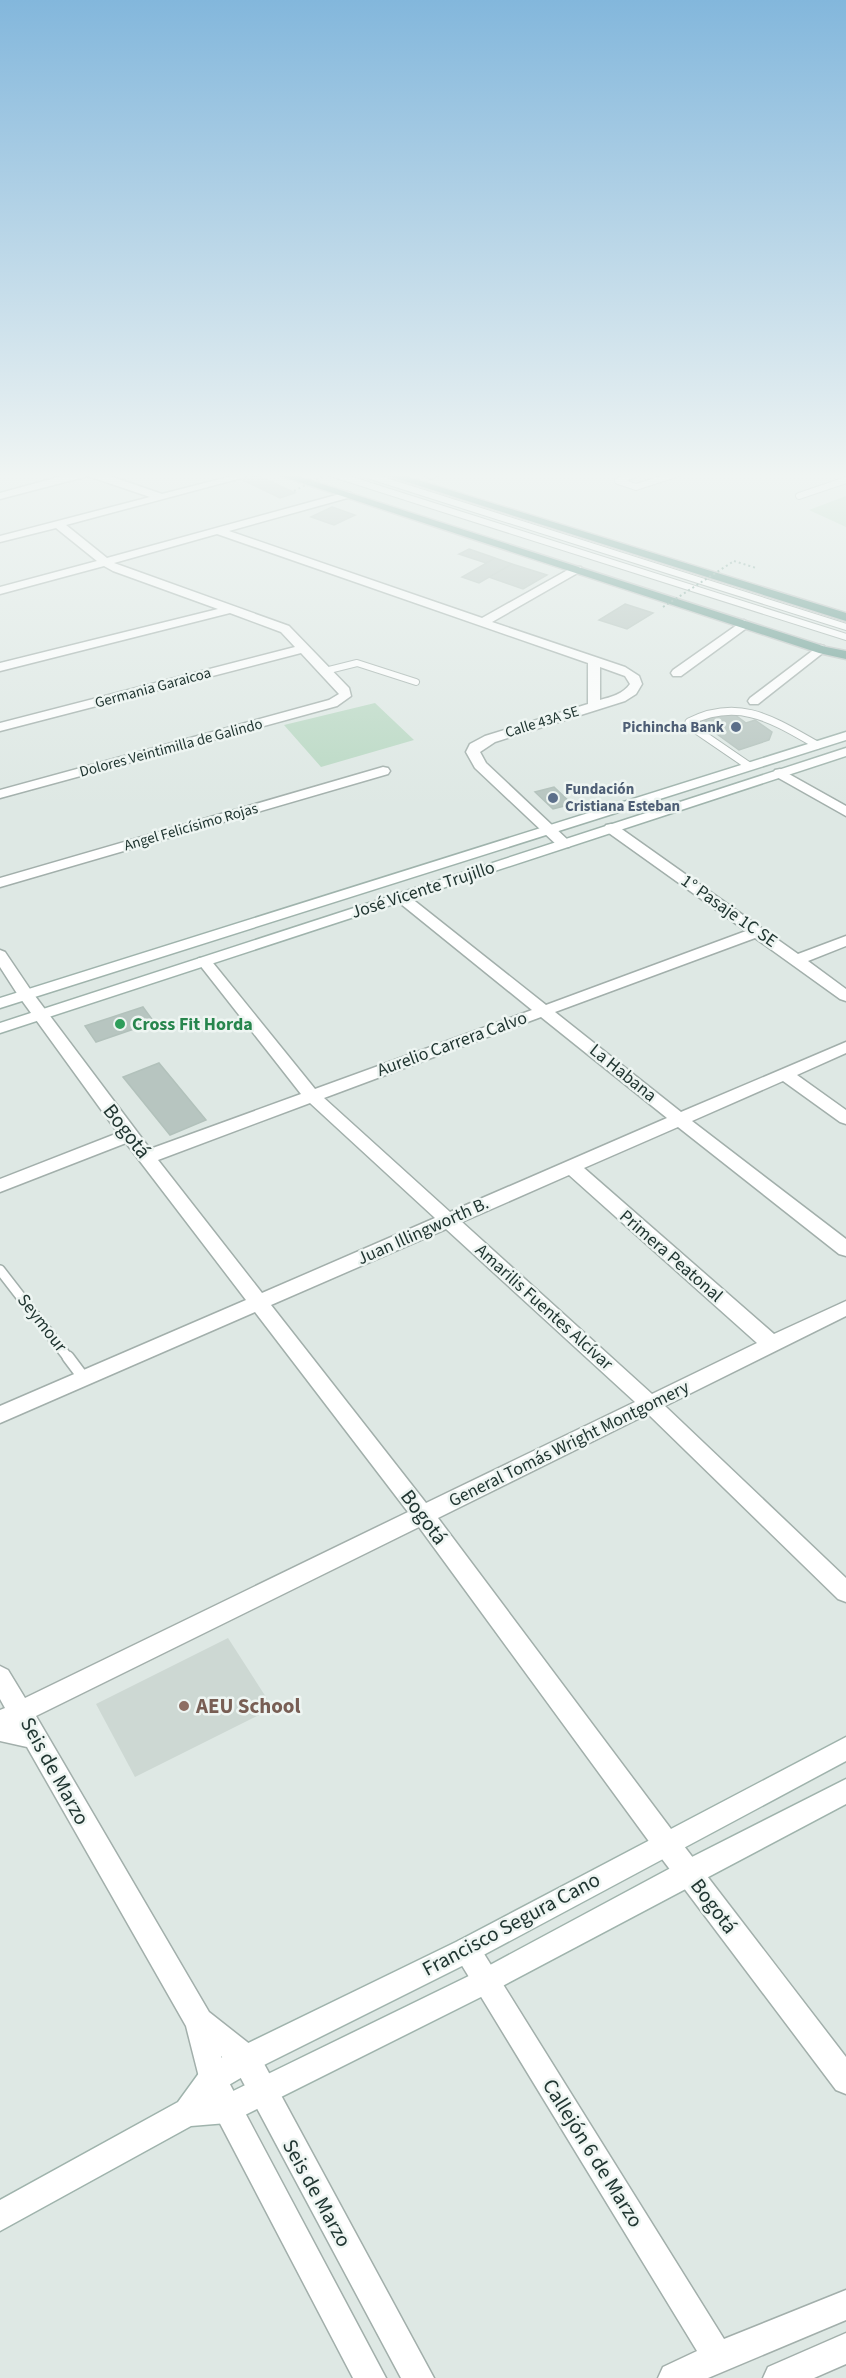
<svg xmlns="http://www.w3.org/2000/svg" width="846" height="2378" font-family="'Source Sans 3',sans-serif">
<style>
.built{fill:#cdd8d3}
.green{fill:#b9d8c3}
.building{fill:#b7c5c0;stroke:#b2c1bb;stroke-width:1.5}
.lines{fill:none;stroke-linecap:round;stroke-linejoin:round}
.lane-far3-casing{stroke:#a2afab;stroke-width:8}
.lane-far2-casing{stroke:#a2afab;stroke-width:9}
.lane-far1-casing{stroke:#a2afab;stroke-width:12}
.lane-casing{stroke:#a2afab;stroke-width:14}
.street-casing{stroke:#a2afab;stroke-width:3}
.secondary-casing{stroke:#9fb3ac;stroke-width:3}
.primary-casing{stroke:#bcc3c2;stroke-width:3}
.path{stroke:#82a99e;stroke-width:2;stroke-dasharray:2 3;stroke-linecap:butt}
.lane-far3{stroke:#fff;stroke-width:6}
.lane-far2{stroke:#fff;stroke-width:7}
.lane-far1{stroke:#fff;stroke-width:9}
.lane{stroke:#fff;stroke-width:11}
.street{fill:#fff;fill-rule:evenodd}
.secondary{fill:#fff;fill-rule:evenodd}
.primary{fill:#679a8f;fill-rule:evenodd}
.path-bridge{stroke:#82a99e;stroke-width:2;stroke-dasharray:2 3;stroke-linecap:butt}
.service-dot{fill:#5c6f8a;stroke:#eef5f2;stroke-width:2}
.leisure-dot{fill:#2e9e5b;stroke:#eef5f2;stroke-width:2}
.education-dot{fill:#8d6e63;stroke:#eef5f2;stroke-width:2}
.labels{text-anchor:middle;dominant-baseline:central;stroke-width:5;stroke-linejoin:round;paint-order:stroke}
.far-street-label{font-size:15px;fill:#213632;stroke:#eef5f2}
.far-service-label{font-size:15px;font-weight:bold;fill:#4e5e75;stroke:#eef5f2;text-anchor:end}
.street-label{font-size:18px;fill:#213632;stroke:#eef5f2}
.leisure-label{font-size:18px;font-weight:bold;fill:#27864d;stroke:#eef5f2;text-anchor:start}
.near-street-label{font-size:21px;fill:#213632;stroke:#eef5f2}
.near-education-label{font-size:21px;font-weight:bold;fill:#785e54;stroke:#eef5f2;text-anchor:start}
</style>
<rect width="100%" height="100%" fill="#dee8e4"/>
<path class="built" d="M228,1638L273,1708L135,1777L96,1704Z"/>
<path class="green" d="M846,496V527L809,510Z
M375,703L414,740L321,767L284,725Z"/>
<path class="building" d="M257,475L295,493L280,498L243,480Z
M332,507L355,515L334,525L311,517Z
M469,549L495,558L486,563L459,554Z
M495,558L512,564L479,583L462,577Z
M512,564L547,575L523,589L489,577Z
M625,604L653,613L627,629L599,620Z
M730,711L746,723L755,720L772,732L769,740L739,750L699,721Z
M554,787L572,804L553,809L535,792Z
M143,1007L154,1022L96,1042L85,1026Z
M159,1063L206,1120L170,1135L123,1077Z"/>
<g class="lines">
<g class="lane-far3-casing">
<path id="lane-far3" d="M330,473L846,637
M361,473L846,627
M638,473L618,481L636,487L679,473
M799,496L846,480
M325,671L357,663L416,682"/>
</g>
<g class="lane-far2-casing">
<path id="lane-far2" d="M749,766L692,727L689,722C739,697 773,720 817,745"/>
</g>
<g class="lane-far1-casing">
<path id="lane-far1" d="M0,1270L69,1359"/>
</g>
<g class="lane-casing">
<path id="lane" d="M68,1357L83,1377"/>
</g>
<g class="street-casing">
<path id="street" d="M73,473H101L162,494L240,474L245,477L66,525L107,558L347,492L351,493V497L229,531L482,618L573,567H581V571L492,622L625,667L639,676L642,684L636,694L625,701L495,742L480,752L486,763L569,841L571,844L569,847H559L475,768L466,752L470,744L485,736L588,704V663L217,534L114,563L289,626L349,688L351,696L337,706L0,798V790L329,700L339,694L301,653L0,731V723L295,647L281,632L230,613L0,671V663L218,609L113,571L104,566L0,594V587L97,561L56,528L0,542V536L150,497L88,476L0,499V493ZM600,667L625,676L630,684C623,694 611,697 600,700Z
M744,620L750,624L748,627L681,676H673L671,673L673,670Z
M820,645L824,646V652L758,704H750L748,701L750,698Z
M383,767L388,768L390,771L388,774L0,887V878Z
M780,769L846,806V816L775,776L773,773L775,770Z
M611,824L616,825L798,954L846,936V946L808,961L846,989V1001L840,999L755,938L555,1012L681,1112L846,1042V1053L797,1075L846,1110V1124L840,1122L783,1081L692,1121L846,1239V1256L839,1254L678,1127L584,1168L774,1334L846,1301V1316L665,1406L846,1578V1602L838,1599L648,1414L438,1518L674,1833L846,2057V2094L836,2090L656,1851L419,1527L36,1716L209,2012L256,2049L434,2378H401L236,2069L221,2056L225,2075L386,2378H353L202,2089L186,2026L27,1747L0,1741V1710L5,1708L0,1699V1666L8,1670L25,1698L408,1512L255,1312L0,1423V1406L246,1300L126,1143L0,1192V1179L118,1133L18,995L0,967V950L5,952L32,992L150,1149L301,1094L199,964L196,961L199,958H209L315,1089L532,1010L396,900L394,897L396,894H406L546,1005L746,931L606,831L604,828L606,825ZM541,1017L667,1118L450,1212L324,1098ZM310,1103L435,1218L262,1293L158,1160ZM569,1175L757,1343L652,1394L462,1222ZM446,1229L635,1402L426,1503L271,1305Z
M467,1937L476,1941L724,2339L846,2290V2320L708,2378H658L663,2367L697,2351L458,1959L454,1950L458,1941Z
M846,2333V2364L814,2378H763L768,2367Z"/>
</g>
<g class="secondary-casing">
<path id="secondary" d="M429,473H444L431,479L426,476Z
M846,732V740L0,1008V998Z
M846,748V756L0,1033V1023Z
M846,1737V1761L476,1959L256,2069L222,2089L217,2096L225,2095L477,1972L680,1863L846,1779V1804L495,1990L237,2119L227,2123L191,2126L0,2231V2200L178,2102L202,2069L236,2049L458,1941Z"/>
</g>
<g class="primary-casing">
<path id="primary" d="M272,473H288L826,647L846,651V659L819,653Z
M379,473H395L846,613V621Z"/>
</g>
<path class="path" d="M734,561L756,568"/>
<use href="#lane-far3" class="lane-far3"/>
<use href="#lane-far2" class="lane-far2"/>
<use href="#lane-far1" class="lane-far1"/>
<use href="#lane" class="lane"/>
<use href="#street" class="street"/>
<use href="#secondary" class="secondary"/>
<use href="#primary" class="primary"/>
<path class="path-bridge" d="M294,491L329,473
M663,607L734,561"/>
</g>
<linearGradient id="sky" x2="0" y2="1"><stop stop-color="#83b7dc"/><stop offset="0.59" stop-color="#f0f5f3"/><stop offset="1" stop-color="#f0f5f3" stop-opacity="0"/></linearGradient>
<rect width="846" height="806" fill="url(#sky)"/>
<g class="service-dot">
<circle cx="736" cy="727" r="6"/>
<circle cx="553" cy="798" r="6"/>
</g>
<circle class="leisure-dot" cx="120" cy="1024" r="6"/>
<circle class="education-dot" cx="184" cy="1706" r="6"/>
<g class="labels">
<g class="far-street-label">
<text transform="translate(153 688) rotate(-15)">Germania Garaicoa</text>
<text transform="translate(542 722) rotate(-17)">Calle 43A SE</text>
<text transform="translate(171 748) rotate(-15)">Dolores Veintimilla de Galindo</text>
<text transform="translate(191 827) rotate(-16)">Angel Felicísimo Rojas</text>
</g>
<g class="far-service-label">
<text x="724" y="727">Pichincha Bank</text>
<text x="565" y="789" text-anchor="start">Fundación<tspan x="565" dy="17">Cristiana Esteban</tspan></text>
</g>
<g class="street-label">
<text transform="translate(423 890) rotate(-18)">José Vicente Trujillo</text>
<text transform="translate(729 911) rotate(35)">1° Pasaje 1C SE</text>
<text transform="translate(452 1044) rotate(-20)">Aurelio Carrera Calvo</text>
<text transform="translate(623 1073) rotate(39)">La Habana</text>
<text transform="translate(423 1231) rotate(-24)">Juan Illingworth B.</text>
<text transform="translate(671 1256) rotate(41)">Primera Peatonal</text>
<text transform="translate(544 1307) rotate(42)">Amarilis Fuentes Alcívar</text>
<text transform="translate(42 1323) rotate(52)">Seymour</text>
<text transform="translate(569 1444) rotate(-26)">General Tomás Wright Montgomery</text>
</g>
<g class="leisure-label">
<text x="132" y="1024">Cross Fit Horda</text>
</g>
<g class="near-street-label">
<text transform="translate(127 1131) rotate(52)">Bogotá</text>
<text transform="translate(424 1517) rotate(53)">Bogotá</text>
<text transform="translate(55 1771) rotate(61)">Seis de Marzo</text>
<text transform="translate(714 1906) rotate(53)">Bogotá</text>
<text transform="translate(511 1924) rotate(-28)">Francisco Segura Cano</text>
<text transform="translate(593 2153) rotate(58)">Callejón 6 de Marzo</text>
<text transform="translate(317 2193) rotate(61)">Seis de Marzo</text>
</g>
<g class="near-education-label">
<text x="196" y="1706">AEU School</text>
</g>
</g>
</svg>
